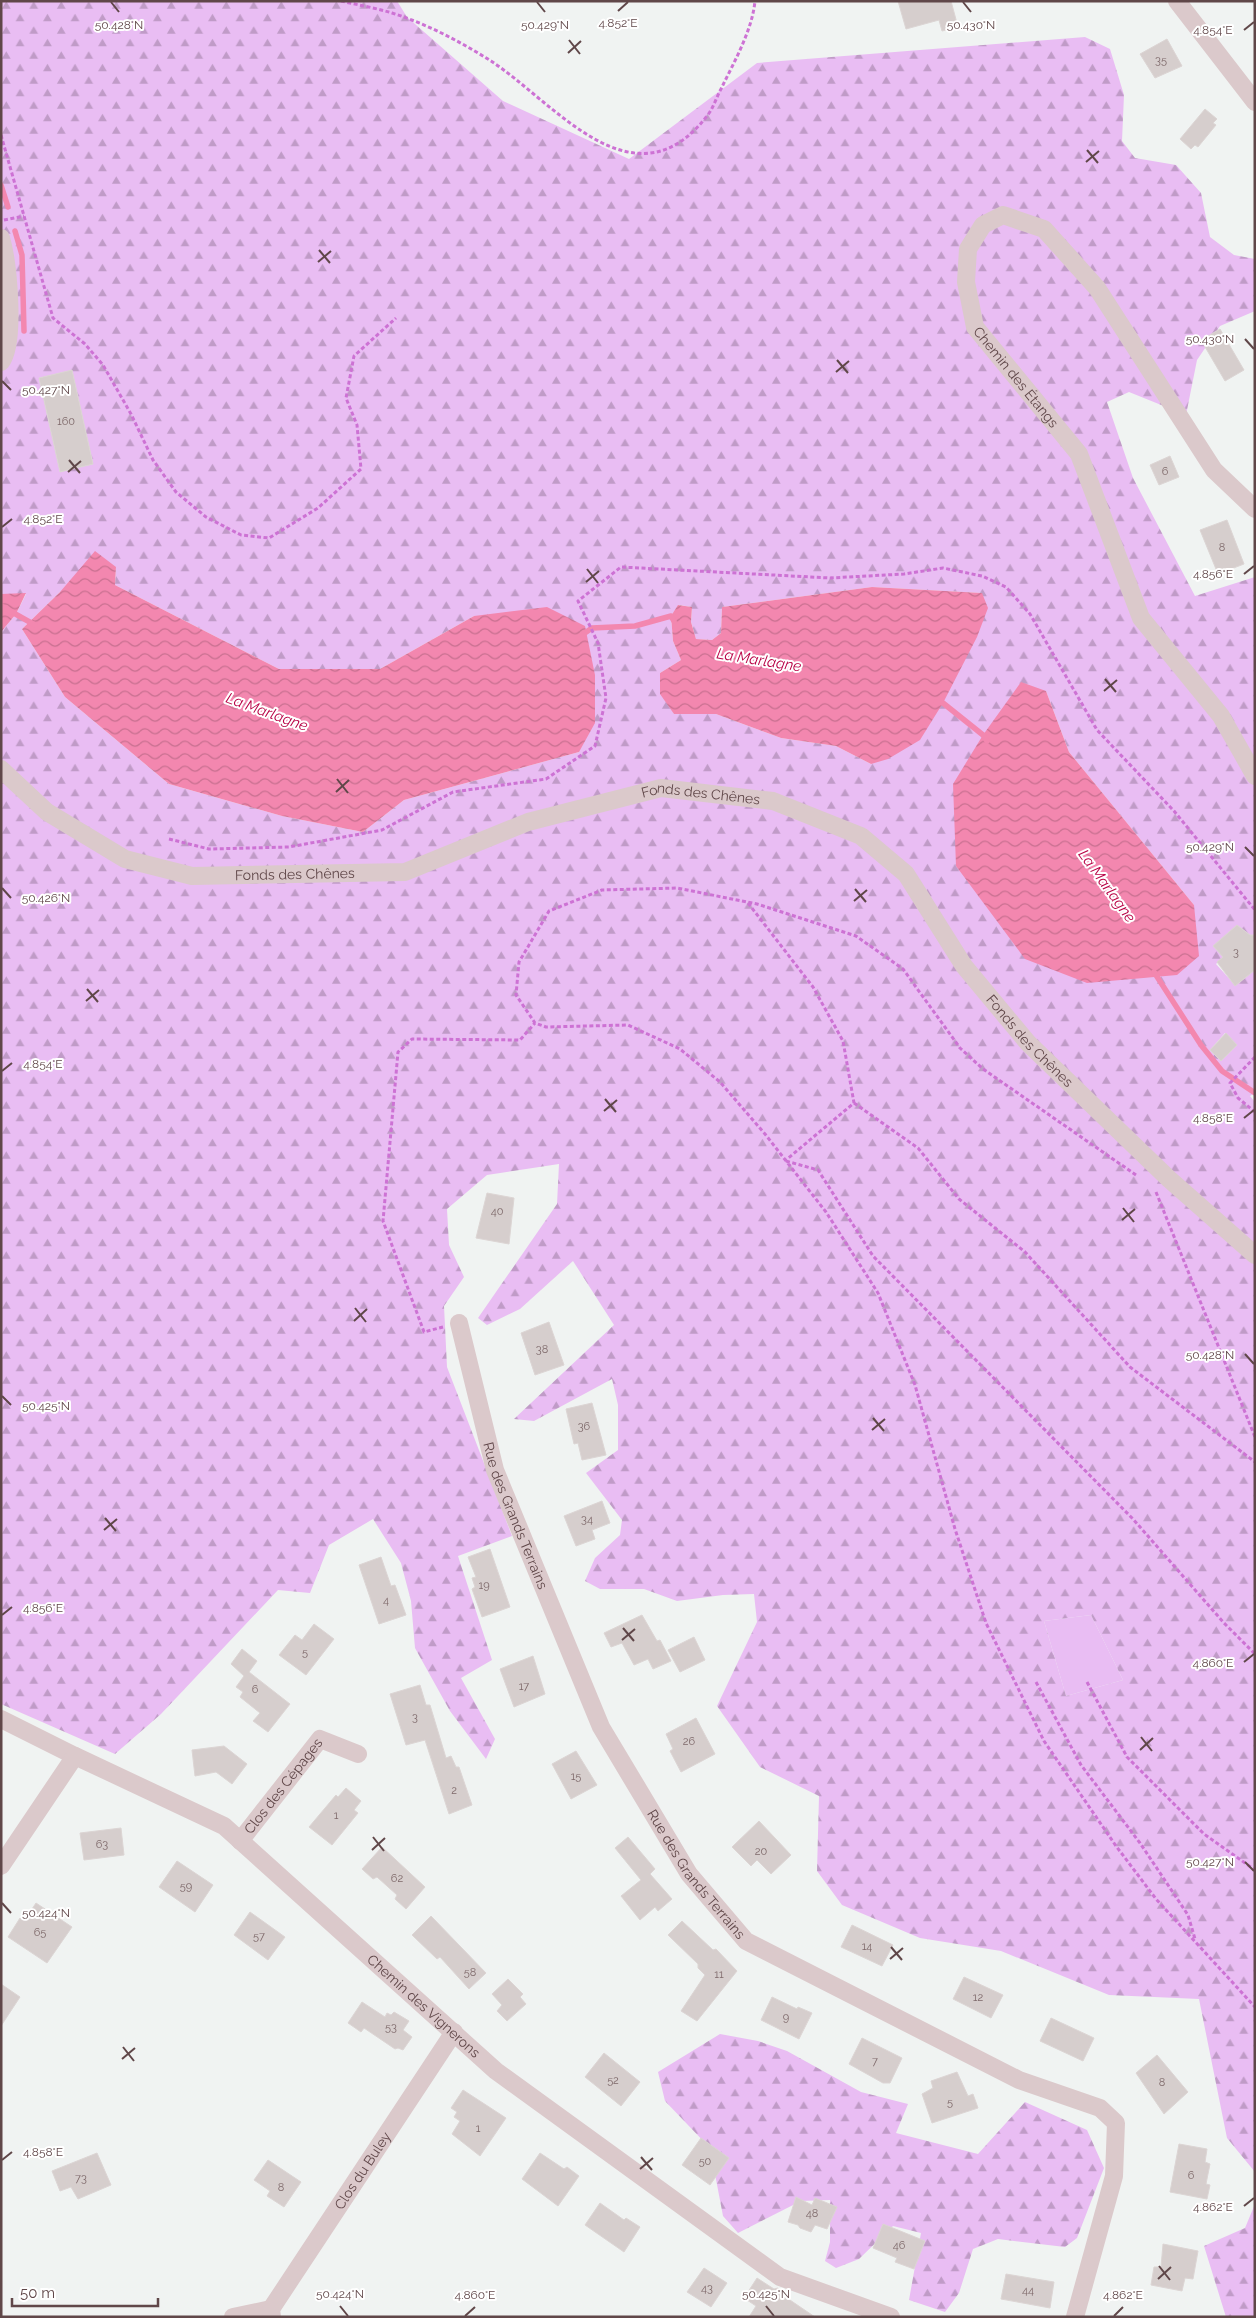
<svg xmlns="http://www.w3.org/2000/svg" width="1256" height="2318" font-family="Raleway,sans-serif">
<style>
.green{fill:#e9bdf3}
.forest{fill:url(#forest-firs);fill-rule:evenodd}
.water{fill:url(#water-waves)}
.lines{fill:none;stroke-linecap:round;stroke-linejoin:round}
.stream{stroke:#f387af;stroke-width:5.5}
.building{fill:#d6cecd;stroke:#dcd5d4}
.path{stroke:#cd72d4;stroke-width:3;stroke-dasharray:4 2.5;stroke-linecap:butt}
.minor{stroke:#dbc9cb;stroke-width:18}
.ticks{fill:none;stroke:#604749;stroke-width:2}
.labels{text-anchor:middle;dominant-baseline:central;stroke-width:4;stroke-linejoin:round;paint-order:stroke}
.number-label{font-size:11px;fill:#7e696a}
.street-label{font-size:14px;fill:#604749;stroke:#fff}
.water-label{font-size:15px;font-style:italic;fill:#b80245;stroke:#fff}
.ticks-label{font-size:12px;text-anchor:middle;fill:#604749;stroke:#fff;stroke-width:4;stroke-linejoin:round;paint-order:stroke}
</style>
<defs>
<pattern id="forest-firs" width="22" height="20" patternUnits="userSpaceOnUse" patternTransform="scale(1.25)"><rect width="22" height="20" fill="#e9bdf3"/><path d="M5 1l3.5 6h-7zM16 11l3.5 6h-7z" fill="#c09bc7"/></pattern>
<pattern id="water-waves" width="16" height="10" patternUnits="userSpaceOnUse" patternTransform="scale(1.25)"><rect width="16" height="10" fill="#f387af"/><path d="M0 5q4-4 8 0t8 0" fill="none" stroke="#c87090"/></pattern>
</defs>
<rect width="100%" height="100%" fill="#f0f3f2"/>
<path class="green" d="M1091,1615L1123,1680L1066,1696L1044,1621Z"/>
<path class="forest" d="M1,1H397L407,17L503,101L629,159L757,63L1085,37L1110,49L1124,95L1122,141L1135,158L1176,165L1201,193L1210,237L1234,255L1255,259V311L1220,326L1197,360L1186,415L1129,392L1107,402L1133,478L1195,596L1255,577V935H1250L1237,925L1214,946L1223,957L1216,964L1235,985L1255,970V1093L1250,1096L1255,1102V2172L1227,2138L1199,1999L1109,1995L1001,1951L920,1938L842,1905L817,1871L819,1796L760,1767L717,1706L757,1622L754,1594L723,1595L677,1601L644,1589H600L585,1581L595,1558L620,1535L622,1520L586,1473L618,1450V1405L612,1379L534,1421L514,1419L614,1325L573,1261L520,1309L487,1325L478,1318L557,1204L559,1164L487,1175L447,1209L449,1245L464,1277L444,1306L447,1367L512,1536L458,1556L492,1660L461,1678L495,1739L486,1759L450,1711L415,1648L411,1601L401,1563L373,1519L329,1545L310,1593L278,1590L161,1714L115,1754L1,1704V632L16,614L26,594H1ZM72,371L93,464L60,472L39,378ZM116,567L115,585L279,669H380L474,616L579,752L404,800L363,832L282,816L169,784L65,697L22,629L60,592ZM872,587L982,593L871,764L836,746L781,738L716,714H674L660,673L681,660L673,641L671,616L679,605L692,607L691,622L696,639L712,640L721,633L722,607ZM1046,691L1069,752L1194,905L956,866ZM1225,1033L1237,1045L1221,1061L1210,1050ZM1091,1615L1123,1680L1066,1696L1044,1621Z
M720,2034L758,2041L787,2051L861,2092L908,2104L896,2133L978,2154L1025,2102L1087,2130L1104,2168L1077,2238L1065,2247L998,2239L973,2249L959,2293L945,2312L909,2300L921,2233L893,2226L859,2259L836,2268L825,2261L830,2242V2200L801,2201L738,2233L723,2216L710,2148L665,2101L658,2072Z
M1255,2204V2317H1226L1204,2246L1245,2228Z"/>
<path class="water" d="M95,551L116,567L115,585L279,669H380L474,616L547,607L585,626L595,675V723L579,752L404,800L363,832L282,816L169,784L65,697L22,629L60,592Z
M872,587L982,593L988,608L977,637L943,703L920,740L888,759L871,764L836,746L781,738L716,714H674L660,694V673L681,660L673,641L671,616L678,605L692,607L691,622L696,639L712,640L721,633L722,607Z
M26,593L16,614L1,632V594Z
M1021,682L1046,691L1069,752L1194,905L1199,956L1177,975L1087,983L1025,959L956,866L953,784L983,735Z"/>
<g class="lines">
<path class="stream" d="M1,185L8,207
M15,231L22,255L24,331
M1,606L35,625
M582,635L592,628L635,626L671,616L674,621
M936,702L943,703L983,735L987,741
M1154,972L1201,1045L1222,1071L1255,1093"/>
</g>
<path class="building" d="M898,1H951L958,27L942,31L939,20L906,29Z
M1167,39L1182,66L1155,78L1140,54Z
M1205,109L1217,119L1213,123L1216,125L1198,147L1195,145L1191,149L1180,139Z
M1220,329L1244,370L1225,381L1201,340Z
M72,370L93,464L60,472L39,378Z
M1170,456L1179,477L1159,485L1150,465Z
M1227,520L1244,564L1218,574L1200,530Z
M1237,925L1250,935H1255V970L1235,986L1217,962L1223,957L1213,946Z
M1226,1033L1237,1045L1221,1061L1210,1050Z
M487,1193L514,1198L509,1244L476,1238Z
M549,1322L564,1365L535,1375L521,1333Z
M592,1403L606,1455L582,1460L578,1443L574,1444L566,1409Z
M602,1501L610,1523L592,1530L595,1539L576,1546L564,1516Z
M490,1549L510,1607L482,1617L472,1589L475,1587L472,1578L476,1577L468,1557Z
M381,1557L391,1586L395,1585L406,1615L379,1624L359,1565Z
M642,1615L657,1641L660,1640L671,1661L653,1669L648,1659L634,1665L622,1643L611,1647L604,1633Z
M314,1624L334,1639L306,1675L279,1655L295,1635L302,1640Z
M694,1637L705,1660L680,1672L668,1650Z
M242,1649L257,1661L249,1672L290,1704L268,1732L253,1721L260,1713L240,1697L243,1692L236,1687L244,1676L231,1664Z
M533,1656L545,1694L514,1707L500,1669Z
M420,1685L426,1705H430L446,1758L451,1756L456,1767H459L472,1805L449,1814L425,1740L406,1745L390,1694Z
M696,1718L715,1754L681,1772L670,1751L673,1749L666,1734Z
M224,1746L247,1764L232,1784L216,1772L195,1776L192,1750Z
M576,1751L597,1785L571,1799L552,1764Z
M346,1788L361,1801L354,1810L358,1813L332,1845L309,1827L336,1795L338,1797Z
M759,1821L791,1855L771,1874L757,1860L751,1866L732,1847Z
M121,1828L124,1855L84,1860L80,1833Z
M628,1837L655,1869L650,1874L672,1899L658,1911L655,1907L640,1920L621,1896L641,1880L615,1848Z
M382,1847L425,1887L406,1909L395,1899L397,1895L377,1877L373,1879L362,1869Z
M177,1861L213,1885L195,1912L159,1887Z
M36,1903L72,1927L47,1963L8,1937L20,1918L24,1921Z
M250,1912L285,1937L268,1960L234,1935Z
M431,1916L486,1973L469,1989L440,1957L437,1959L412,1935Z
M682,1921L713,1950L716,1949L737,1971L697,2021L681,2011L705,1975L698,1968V1964L668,1935Z
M852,1925L893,1945L882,1966L841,1947Z
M964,1977L1003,1995L991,2018L953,1999Z
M508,1979L523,1994L520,1997L526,2004L507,2021L497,2011L502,2005L492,1994Z
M1,1984L20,1997L1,2026Z
M772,1997L797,2009L798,2007L812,2013L799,2039L761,2020Z
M362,2002L385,2017L387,2013L391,2015L394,2012L409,2021L403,2030L412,2037L403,2050L398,2048L395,2049L364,2028L361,2032L348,2023Z
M1051,2018L1094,2038L1083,2061L1040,2041Z
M862,2038L902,2058L890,2083H883L849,2064Z
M604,2053L640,2082L621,2106L585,2077Z
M1157,2055L1188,2092L1164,2114L1136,2073Z
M957,2072L968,2096L973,2094L978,2108L932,2123L922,2094L933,2088L931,2081Z
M463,2090L506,2118L480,2156L452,2134L460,2121L454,2117L457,2112L451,2108Z
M701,2138L729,2158L710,2185L682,2165Z
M1179,2144L1207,2149L1205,2162L1210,2164L1206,2184L1210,2185L1207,2199L1170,2192Z
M97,2153L111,2185L78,2199L71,2187L60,2191L52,2171Z
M540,2153L564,2169L567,2167L579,2176L558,2206L522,2179Z
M268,2160L301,2182L284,2207L267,2196L270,2191L254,2180Z
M796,2197L812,2205L815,2198L837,2207L827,2229L815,2225L811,2232L800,2228L798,2225L788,2222Z
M600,2203L624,2220L626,2218L640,2227L624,2252L585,2225Z
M883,2224L925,2241L914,2269L895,2262L897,2258L873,2248Z
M1163,2244L1198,2251L1193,2279L1185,2278L1182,2291L1151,2285L1154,2267H1161Z
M704,2268L727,2283L711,2307L687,2292Z
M1006,2274L1054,2282L1050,2308L1001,2299Z
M757,2278L774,2289L778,2288L787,2298L815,2317H749L756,2306L744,2298Z"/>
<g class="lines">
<path class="path" d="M341,1C358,5 376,8 392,13C427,24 461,42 491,61C555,103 634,210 707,116C713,109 716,98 721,89C734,62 752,31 755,1
M1,135L53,318L85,344L103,365L131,414L153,460L176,492L206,517L241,535L269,538L318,508L361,469L357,425L346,398L354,356L396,318
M4,220L24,216
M169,839L209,849L289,847L382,830L453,792L546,779L595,746L606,698L598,643L578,601L621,567L830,578L904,574L943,568L982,576L1006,587L1030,614L1097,730L1174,811L1255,910
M748,903L813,987L843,1041L854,1103L786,1160
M1255,1057L1230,1083L1238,1098L1255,1112
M854,1103L918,1148L959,1199L1025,1252L1130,1367L1255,1462
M786,1161L818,1170L873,1256L1133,1519L1224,1623L1255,1654
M1136,1175L983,1069L960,1048L903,969L856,936L757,904L677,888L602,890L549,911L519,962L516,995L535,1023L546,1027L628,1025L680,1049L720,1082L765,1134L826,1212L878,1293L915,1385L955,1529L986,1623L1044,1741L1116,1846L1156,1899L1255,2007
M1156,1192L1255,1437
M443,1327L424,1332L383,1221L398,1052L412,1039L520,1040L535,1023
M1036,1682L1081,1765L1140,1843L1188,1915L1195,1939
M1087,1682L1127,1757L1204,1834L1255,1870"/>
<g class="minor">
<path d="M1177,1L1255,102"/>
<path d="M1,238C8,262 16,343 1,362"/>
<path id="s1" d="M1255,509L1214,470L1097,288L1044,229L1003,215L983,225L968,249L966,282L975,327L1079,454L1141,618L1221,716L1255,776"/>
<path id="s2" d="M1,769L47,812L125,859L192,876L405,872L528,822L661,788L773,801L861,836L906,874L964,966L1028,1043L1169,1179L1255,1255"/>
<path id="s3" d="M459,1323L495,1470L601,1727L689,1874L746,1941L1019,2080L1100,2108L1116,2123L1114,2176L1075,2317"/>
<path d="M1,1719L75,1756"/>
<path id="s4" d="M240,1841L320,1739L358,1754"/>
<path id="s5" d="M1,1866L75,1756L224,1826L496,2071L780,2277L891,2317"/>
<path d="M233,2317L271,2309"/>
<path id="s6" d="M272,2317L271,2309L454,2032"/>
</g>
</g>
<path class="ticks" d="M111,2L119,12M537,2L545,12M963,2L971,12M618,11L628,2M1244,30L1254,22M569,40L580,54M568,53L581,41M1087,150L1098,163M1086,162L1099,151M319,250L330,263M318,262L331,251M1245,339L1254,349M837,360L848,373M836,372L849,361M2,381L11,390M69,460L80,473M68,472L81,461M2,527L12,519M587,569L598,583M1244,574L1254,566M586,582L599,571M1105,679L1116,692M1104,691L1117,680M337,779L348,793M336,792L349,780M1245,847L1254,856M2,888L11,898M855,889L866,902M854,901L867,890M87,989L98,1002M86,1001L99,990M2,1071L12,1063M605,1099L616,1112M604,1111L617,1100M1244,1118L1254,1110M1123,1208L1134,1222M1122,1220L1135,1209M355,1308L366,1322M354,1321L367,1309M1245,1354L1254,1364M2,1396L11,1405M873,1418L884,1431M872,1430L885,1419M105,1518L116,1531M104,1530L117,1519M2,1615L12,1607M623,1628L634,1641M622,1640L635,1629M1244,1662L1254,1654M1141,1737L1152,1751M1140,1750L1153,1738M373,1837L384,1851M372,1850L385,1838M1245,1862L1254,1871M2,1903L11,1913M891,1947L902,1960M890,1959L903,1948M123,2047L134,2061M122,2059L135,2048M641,2157L652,2170M2,2160L12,2152M640,2169L653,2158M1244,2206L1254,2198M1159,2266L1170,2280M1158,2279L1171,2267M340,2306L348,2316M766,2306L774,2316M465,2316L475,2307M1114,2316L1123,2307"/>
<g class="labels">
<g class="number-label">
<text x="1161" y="60">35</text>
<text x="66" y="421">160</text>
<text x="1165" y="471">6</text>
<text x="1222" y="547">8</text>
<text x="1236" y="952">3</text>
<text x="497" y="1211">40</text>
<text x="542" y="1349">38</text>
<text x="584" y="1426">36</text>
<text x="587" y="1519">34</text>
<text x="484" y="1585">19</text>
<text x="386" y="1600">4</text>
<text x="305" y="1652">5</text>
<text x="524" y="1686">17</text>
<text x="255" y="1689">6</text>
<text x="415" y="1717">3</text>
<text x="689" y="1741">26</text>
<text x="576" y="1776">15</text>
<text x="454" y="1790">2</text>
<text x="336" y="1815">1</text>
<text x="102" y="1844">63</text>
<text x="761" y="1851">20</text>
<text x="397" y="1878">62</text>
<text x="186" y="1886">59</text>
<text x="40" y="1932">65</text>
<text x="259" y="1936">57</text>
<text x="867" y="1946">14</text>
<text x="470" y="1972">58</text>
<text x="719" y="1974">11</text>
<text x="978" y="1997">12</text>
<text x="786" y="2017">9</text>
<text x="391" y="2027">53</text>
<text x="875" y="2061">7</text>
<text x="613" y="2080">52</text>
<text x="1162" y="2082">8</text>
<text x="950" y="2102">5</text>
<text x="478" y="2128">1</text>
<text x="705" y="2161">50</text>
<text x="1191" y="2175">6</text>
<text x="81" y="2178">73</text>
<text x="281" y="2187">8</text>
<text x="812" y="2213">48</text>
<text x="899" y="2245">46</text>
<text x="707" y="2288">43</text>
<text x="1028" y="2290">44</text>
</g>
<g class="street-label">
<text stroke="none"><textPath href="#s1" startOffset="590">Chemin des Étangs</textPath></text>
<text stroke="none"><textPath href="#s2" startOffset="746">Fonds des Chênes</textPath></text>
<text stroke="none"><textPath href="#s2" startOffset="326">Fonds des Chênes</textPath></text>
<text stroke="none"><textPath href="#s2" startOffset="1181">Fonds des Chênes</textPath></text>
<text stroke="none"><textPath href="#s3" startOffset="201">Rue des Grands Terrains</textPath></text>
<text stroke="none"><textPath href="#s4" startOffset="70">Clos des Cépages</textPath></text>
<text stroke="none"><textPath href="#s3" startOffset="605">Rue des Grands Terrains</textPath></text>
<text stroke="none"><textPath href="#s5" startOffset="566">Chemin des Vignerons</textPath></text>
<text stroke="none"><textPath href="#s6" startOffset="174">Clos du Buley</textPath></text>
</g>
<g class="water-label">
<text transform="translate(759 660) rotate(9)">La Marlagne</text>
<text transform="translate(267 712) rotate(20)">La Marlagne</text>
<text transform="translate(1107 886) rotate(54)">La Marlagne</text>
</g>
</g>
<g class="ticks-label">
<text x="618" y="27">4.852°E</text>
<text x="119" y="29">50.428°N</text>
<text x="545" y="29">50.429°N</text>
<text x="971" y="29">50.430°N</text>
<text x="1213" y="34">4.854°E</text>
<text x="1210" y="343">50.430°N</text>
<text x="46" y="394">50.427°N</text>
<text x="43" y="523">4.852°E</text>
<text x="1213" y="578">4.856°E</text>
<text x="1210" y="851">50.429°N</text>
<text x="46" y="902">50.426°N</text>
<text x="43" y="1068">4.854°E</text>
<text x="1213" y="1122">4.858°E</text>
<text x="1210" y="1359">50.428°N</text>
<text x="46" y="1410">50.425°N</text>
<text x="43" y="1612">4.856°E</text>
<text x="1213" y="1667">4.860°E</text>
<text x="1210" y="1866">50.427°N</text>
<text x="46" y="1917">50.424°N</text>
<text x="43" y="2156">4.858°E</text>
<text x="1213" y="2211">4.862°E</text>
<text x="340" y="2298">50.424°N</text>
<text x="766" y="2298">50.425°N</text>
<text x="475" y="2299">4.860°E</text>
<text x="1123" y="2299">4.862°E</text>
</g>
<rect width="1256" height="2318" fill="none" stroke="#604749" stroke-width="5"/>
<path d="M12 2298v8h146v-8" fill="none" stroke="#604749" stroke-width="2.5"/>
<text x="20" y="2298" font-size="15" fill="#604749" stroke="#ffffff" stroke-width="4" paint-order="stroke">50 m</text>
</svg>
